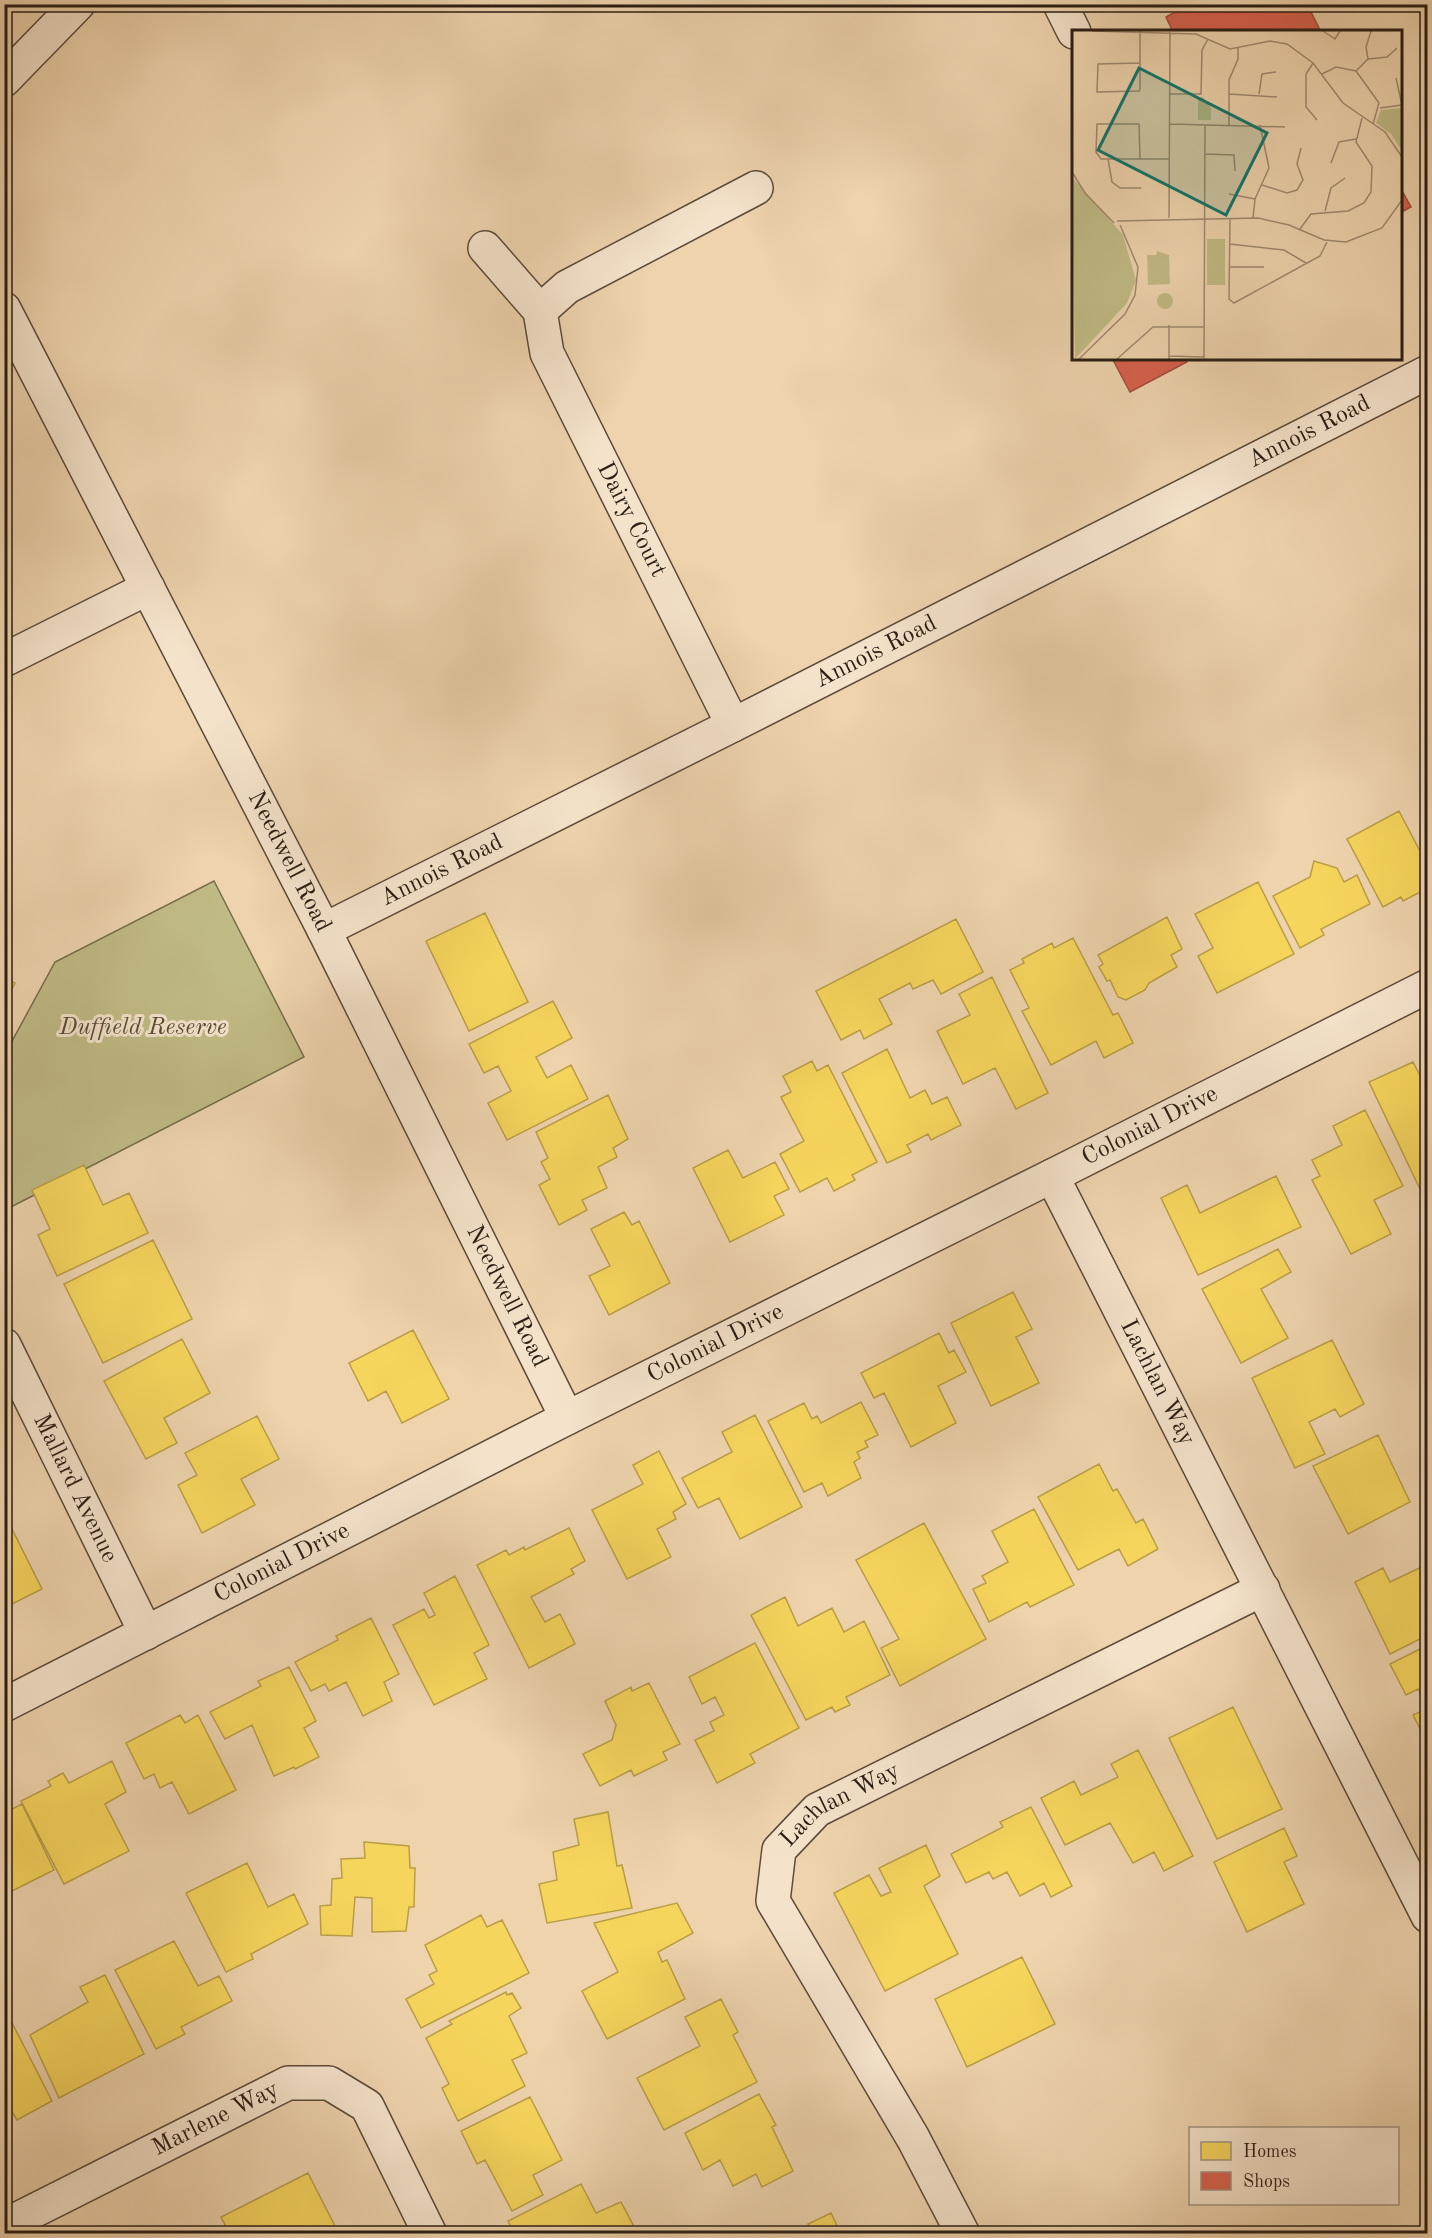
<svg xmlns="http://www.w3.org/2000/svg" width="1432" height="2238" font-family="'Old Standard TT',serif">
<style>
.green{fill:#c0ba85;stroke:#756c4c;stroke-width:1.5}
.homes{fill:#f6d55c;stroke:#b99e46;stroke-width:1.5}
.shops{fill:#d6604d;stroke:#a24c3c;stroke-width:1.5}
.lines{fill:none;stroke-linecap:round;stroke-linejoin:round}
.minor-casing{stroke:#5b4a3a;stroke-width:36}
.minor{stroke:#f4e2ca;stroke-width:33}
.labels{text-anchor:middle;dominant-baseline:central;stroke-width:6;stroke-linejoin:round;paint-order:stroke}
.street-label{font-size:24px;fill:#2a1d14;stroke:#f4e2ca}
.park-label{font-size:24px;font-style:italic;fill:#574c36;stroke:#f4e2ca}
.inset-road{fill:none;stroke:#a08a70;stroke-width:1.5}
.view{fill:#0f766e;fill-opacity:0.15;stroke:#0f766e;stroke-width:3}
.inset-edge{fill:none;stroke:#2a1d14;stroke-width:3}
</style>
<rect width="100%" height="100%" fill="#eed3ad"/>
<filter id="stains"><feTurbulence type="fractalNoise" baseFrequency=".00333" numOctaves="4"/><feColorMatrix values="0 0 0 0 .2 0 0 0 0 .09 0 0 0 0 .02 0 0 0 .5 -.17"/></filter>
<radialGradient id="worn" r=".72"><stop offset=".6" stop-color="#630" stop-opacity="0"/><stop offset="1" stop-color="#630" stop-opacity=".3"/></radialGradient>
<path class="green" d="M214,881L304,1057L5,1210V1054L55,962Z"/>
<path class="homes" d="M1399,811L1421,853L1428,850V888L1403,901L1401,897L1383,907L1347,839Z
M1314,861L1337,868L1344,882L1357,875L1370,904L1321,929L1324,935L1300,948L1273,896L1310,877Z
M1258,882L1294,954L1217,993L1198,956L1213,948L1195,914Z
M485,913L528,1002L469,1031L426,941Z
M1167,917L1182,949L1171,955L1177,967L1149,983L1145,990L1126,1000L1118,997L1110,980L1107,981L1099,967L1103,964L1098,955Z
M956,919L983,972L941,994L933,980L913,989L910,983L879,999L892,1024L864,1039L860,1030L841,1040L816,991Z
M1073,938L1113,1015L1118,1013L1133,1043L1104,1058L1096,1041L1051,1065L1022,1011L1029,1008L1010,970L1024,963L1022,959L1052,943L1054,948Z
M992,977L1048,1093L1016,1109L995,1068L963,1084L937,1031L970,1015L959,994Z
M4,978L15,983L4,1005Z
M553,1001L572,1038L536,1057L547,1078L571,1065L588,1099L507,1140L488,1103L511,1091L498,1066L484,1073L469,1044Z
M887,1049L910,1098L925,1090L932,1104L947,1097L961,1125L931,1140L928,1134L907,1145L911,1152L887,1163L842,1073Z
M812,1061L817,1071L828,1065L877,1162L852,1175L855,1180L834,1191L827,1178L800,1192L780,1154L804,1141L781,1097L791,1092L783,1076Z
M1413,1062L1428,1091V1206L1369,1082Z
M608,1095L628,1139L613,1148L617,1157L598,1167L607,1188L582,1200L587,1210L559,1225L539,1185L550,1179L541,1162L548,1158L536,1132Z
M1365,1110L1403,1186L1374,1200L1391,1234L1351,1254L1312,1180L1320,1176L1312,1160L1342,1145L1333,1126Z
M728,1150L743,1178L775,1162L789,1189L774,1196L784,1215L730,1242L693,1168Z
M84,1165L103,1205L129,1193L148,1233L57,1276L38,1235L50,1229L32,1190Z
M1276,1176L1301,1227L1198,1275L1161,1198L1187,1185L1200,1213Z
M624,1212L632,1225L639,1221L670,1283L609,1315L589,1276L610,1266L591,1229Z
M153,1240L192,1319L103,1363L64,1284Z
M1278,1249L1291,1272L1261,1289L1288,1338L1241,1363L1202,1289Z
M1013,1292L1032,1329L1016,1337L1039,1383L991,1406L951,1323Z
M413,1330L449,1399L402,1423L386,1391L368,1401L349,1363Z
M939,1333L949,1353L954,1350L966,1372L938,1386L956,1423L911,1447L884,1393L874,1398L861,1373Z
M182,1339L210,1393L164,1418L177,1443L146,1459L104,1381Z
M1332,1340L1364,1404L1340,1417L1335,1409L1309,1422L1325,1454L1295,1468L1252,1378Z
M861,1402L878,1435L865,1441L868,1447L857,1452L860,1458L854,1462L861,1478L828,1496L822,1483L804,1492L768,1421L804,1403L812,1419L817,1416L821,1423Z
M755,1415L802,1507L740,1539L719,1498L698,1508L682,1478L732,1452L722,1432Z
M257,1416L279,1459L241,1479L255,1505L202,1533L178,1485L197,1475L185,1453Z
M1378,1435L1410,1502L1348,1534L1313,1466Z
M659,1451L686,1504L673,1512L676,1519L657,1529L671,1557L627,1579L592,1510L643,1484L633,1465Z
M1099,1464L1113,1491L1117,1489L1136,1523L1143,1519L1158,1549L1128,1566L1119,1549L1078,1570L1038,1497Z
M1034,1509L1074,1585L1030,1607L1027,1602L989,1622L973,1589L986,1583L982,1576L1008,1562L992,1531Z
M4,1513L42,1589L4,1608Z
M924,1523L986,1639L900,1686L881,1648L899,1639L856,1560Z
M569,1528L585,1561L571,1569L574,1574L531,1597L545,1622L560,1614L575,1644L529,1668L477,1565L506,1550L509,1555L524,1547L525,1550Z
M1428,1564V1635L1390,1654L1355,1582L1383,1568L1390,1582Z
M455,1576L489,1645L474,1653L487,1679L434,1705L393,1625L424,1609L429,1618L435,1615L424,1593Z
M785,1597L798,1626L832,1608L844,1632L864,1621L890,1675L846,1697L850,1705L835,1712L832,1707L806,1720L751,1615Z
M371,1618L399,1674L384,1682L392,1701L363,1716L346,1682L329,1691L325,1684L311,1691L295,1662L338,1640L336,1636Z
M755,1643L799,1728L750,1754L755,1763L717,1783L695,1740L714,1731L710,1722L724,1715L715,1697L702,1704L689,1677Z
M1428,1645V1707L1418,1689L1406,1695L1390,1664Z
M289,1667L316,1721L304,1728L319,1757L295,1769L294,1767L274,1776L252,1725L225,1739L210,1712L261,1686L258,1681Z
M649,1683L680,1744L663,1752L667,1760L634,1776L631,1770L600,1786L583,1754L612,1740L616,1725L605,1701L631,1687L632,1691Z
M1233,1707L1282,1809L1217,1839L1169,1738Z
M1428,1708V1744L1413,1715Z
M180,1715L185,1723L198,1715L236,1790L189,1814L172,1782L160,1788L154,1774L144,1779L126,1743Z
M1138,1750L1193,1856L1164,1871L1154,1852L1133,1863L1110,1823L1065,1845L1041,1798L1074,1781L1081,1795L1118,1777L1111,1764Z
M112,1761L126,1792L105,1804L129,1851L64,1884L21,1801L51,1786L48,1781L63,1773L69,1783Z
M22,1804L54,1870L4,1895V1813Z
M1031,1807L1072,1886L1051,1897L1044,1883L1020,1896L1007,1872L993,1879L989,1872L966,1883L951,1854L1003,1827L1000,1822Z
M608,1812L617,1866L622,1865L632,1908L547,1923L539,1884L557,1880L553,1852L579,1845L574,1819Z
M1284,1828L1297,1856L1284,1862L1304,1904L1247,1932L1214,1862Z
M364,1842L409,1846L410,1868H415L414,1907H409L406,1931L372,1932V1898L355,1897L352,1936L321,1935L320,1906L331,1905L332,1879L342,1878L341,1859L365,1858Z
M926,1845L940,1876L924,1886L958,1954L885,1991L834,1893L869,1875L881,1896L891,1892L879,1868Z
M247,1863L268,1907L294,1894L308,1924L251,1954L253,1959L226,1972L186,1893Z
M677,1903L693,1933L658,1952L662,1962L667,1960L685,1999L607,2039L582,1991L618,1972L594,1923Z
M481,1915L487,1927L502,1920L529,1973L421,2028L406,1999L434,1984L429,1975L437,1971L425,1945Z
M174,1941L198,1986L219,1976L232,2001L181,2027L185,2034L156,2049L115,1970Z
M1022,1957L1055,2024L967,2067L935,1999Z
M105,1975L144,2054L59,2098L30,2035L88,2002L80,1987Z
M506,1992L507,1995L512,1993L521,2008L509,2016L527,2053L512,2060L525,2086L458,2121L442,2088L449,2084L426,2038L452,2024L449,2021Z
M721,1999L738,2032L733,2035L757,2082L664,2130L637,2078L700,2046L685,2017Z
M8,2015L52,2101L17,2120L8,2105L4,2107V2017Z
M759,2094L776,2125L772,2127L793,2171L762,2187L756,2174L733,2186L720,2160L703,2170L685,2133Z
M530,2097L562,2160L533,2175L543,2195L512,2211L485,2160L477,2164L461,2131Z
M308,2173L339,2234H230L221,2217Z
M581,2184L596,2213L621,2202L638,2234H515L508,2221Z
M831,2213L841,2234H811L813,2232L808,2224Z"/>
<path class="shops" d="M1189,4H1307L1321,32H1173L1166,17Z
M1400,187L1411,207L1400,213Z
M1112,358H1185L1187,362L1130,392Z"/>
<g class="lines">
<g class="minor-casing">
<g id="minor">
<path d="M1060,4L1074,32"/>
<path d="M4,80L78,4"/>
<path d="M485,248L540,311"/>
<path id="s1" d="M4,309L324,930L567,1418"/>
<path d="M4,660L148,588"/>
<path d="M733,725L547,353L540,311L567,287L756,188"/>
<path id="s2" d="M324,930L733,725L1428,372"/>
<path id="s3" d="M1052,1176L1428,1916"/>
<path id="s4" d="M4,1345L146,1633"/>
<path id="s5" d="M4,1705L567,1418L1052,1176L1428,986"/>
<path id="s6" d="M4,2226L288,2083H329L367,2106L430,2234"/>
<path id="s7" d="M963,2234L913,2138L773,1901L779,1850L817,1810L1263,1589"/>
</g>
</g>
<use href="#minor" class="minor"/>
</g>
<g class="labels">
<g class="street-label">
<text stroke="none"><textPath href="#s2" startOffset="1104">Annois Road</textPath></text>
<text transform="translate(631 520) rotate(63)">Dairy Court</text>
<text stroke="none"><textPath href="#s2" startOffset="618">Annois Road</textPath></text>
<text stroke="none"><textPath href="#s1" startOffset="622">Needwell Road</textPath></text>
<text stroke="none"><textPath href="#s2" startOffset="132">Annois Road</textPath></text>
<text stroke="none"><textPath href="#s5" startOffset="1284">Colonial Drive</textPath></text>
<text stroke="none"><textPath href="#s1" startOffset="1108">Needwell Road</textPath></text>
<text stroke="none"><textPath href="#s5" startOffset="798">Colonial Drive</textPath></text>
<text stroke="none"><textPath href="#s3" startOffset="232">Lachlan Way</textPath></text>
<text stroke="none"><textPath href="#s4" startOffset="160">Mallard Avenue</textPath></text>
<text stroke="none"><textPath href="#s5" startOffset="312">Colonial Drive</textPath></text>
<text stroke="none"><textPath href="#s7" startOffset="512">Lachlan Way</textPath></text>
<text stroke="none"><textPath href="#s6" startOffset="237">Marlene Way</textPath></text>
</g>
<g class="park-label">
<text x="143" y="1028">Duffield Reserve</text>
</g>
</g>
<g transform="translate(1072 30)">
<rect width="330" height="330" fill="#eed3ad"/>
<path d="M126,67H131L139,78V90H126ZM330,78V121L319,104L304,93L309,80ZM0,147L51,205L64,250L55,273L3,329ZM135,209H153V255H135ZM85,221L97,225L98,254L76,255L75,225H84ZM85 271a8 8 0 1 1 16 0a8 8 0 1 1-16 0Z" fill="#c0ba85"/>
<path class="inset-road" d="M20,1L124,4L158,19L198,11L215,14L241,33L271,73L313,102L330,127M68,1V59L67,61L25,62L26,34L68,33M251,1L263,9L268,1M296,29L294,17L299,1M241,33L234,44V77L245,90M284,41L296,29L315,27L325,18M250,44L264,37L284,41L307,73L301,94M324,48L330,75M98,64H129L130,20L136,9M157,64L205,67M187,64L190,44L204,42M308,78L330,75M98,94L213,97M157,95V50L166,29V18M133,124L162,125L163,141M36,129L40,152L48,158H69M68,129L67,94H25L24,122L29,129H97M259,133L267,112L284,109M0,142L13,163L42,193M190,155L215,163L225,160L231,150L225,134L229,118M157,164L183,169M253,181L259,158L273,148M97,188L98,2M158,188L157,269L162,273L248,226L255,212M181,188L183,169L197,138L188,95M45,191L186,188L217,195L252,210L274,212L310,198L330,170M228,199L239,184L276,181L292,173L299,162L300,136L284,112L290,88M158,214L212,220L234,233M158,237H192M97,326L132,327M7,329L53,284L63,265L66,237L48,195M45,329L81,297H132M97,329V295M132,329L133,95"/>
<path class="view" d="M67,38L195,103L154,185L26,120Z"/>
<rect width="330" height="330" class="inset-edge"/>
</g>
<rect width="1432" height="2238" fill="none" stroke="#eed3ad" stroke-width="24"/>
<rect x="6" y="6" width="1420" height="2226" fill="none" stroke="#2a1d14" stroke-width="3"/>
<rect x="12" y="12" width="1408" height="2214" fill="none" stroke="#2a1d14" stroke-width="1.5"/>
<rect x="1189" y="2127" width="210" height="78" fill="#f4e2ca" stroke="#a39381" stroke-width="1.5"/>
<rect x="1201" y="2142" width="30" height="18" fill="#f6d55c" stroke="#a39381" stroke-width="1.5"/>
<text x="1243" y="2157" font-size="18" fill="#2a1d14">Homes</text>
<rect x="1201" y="2172" width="30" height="18" fill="#d6604d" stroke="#a39381" stroke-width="1.5"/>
<text x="1243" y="2187" font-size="18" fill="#2a1d14">Shops</text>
<rect width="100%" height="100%" filter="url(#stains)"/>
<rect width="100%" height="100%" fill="url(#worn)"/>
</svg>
